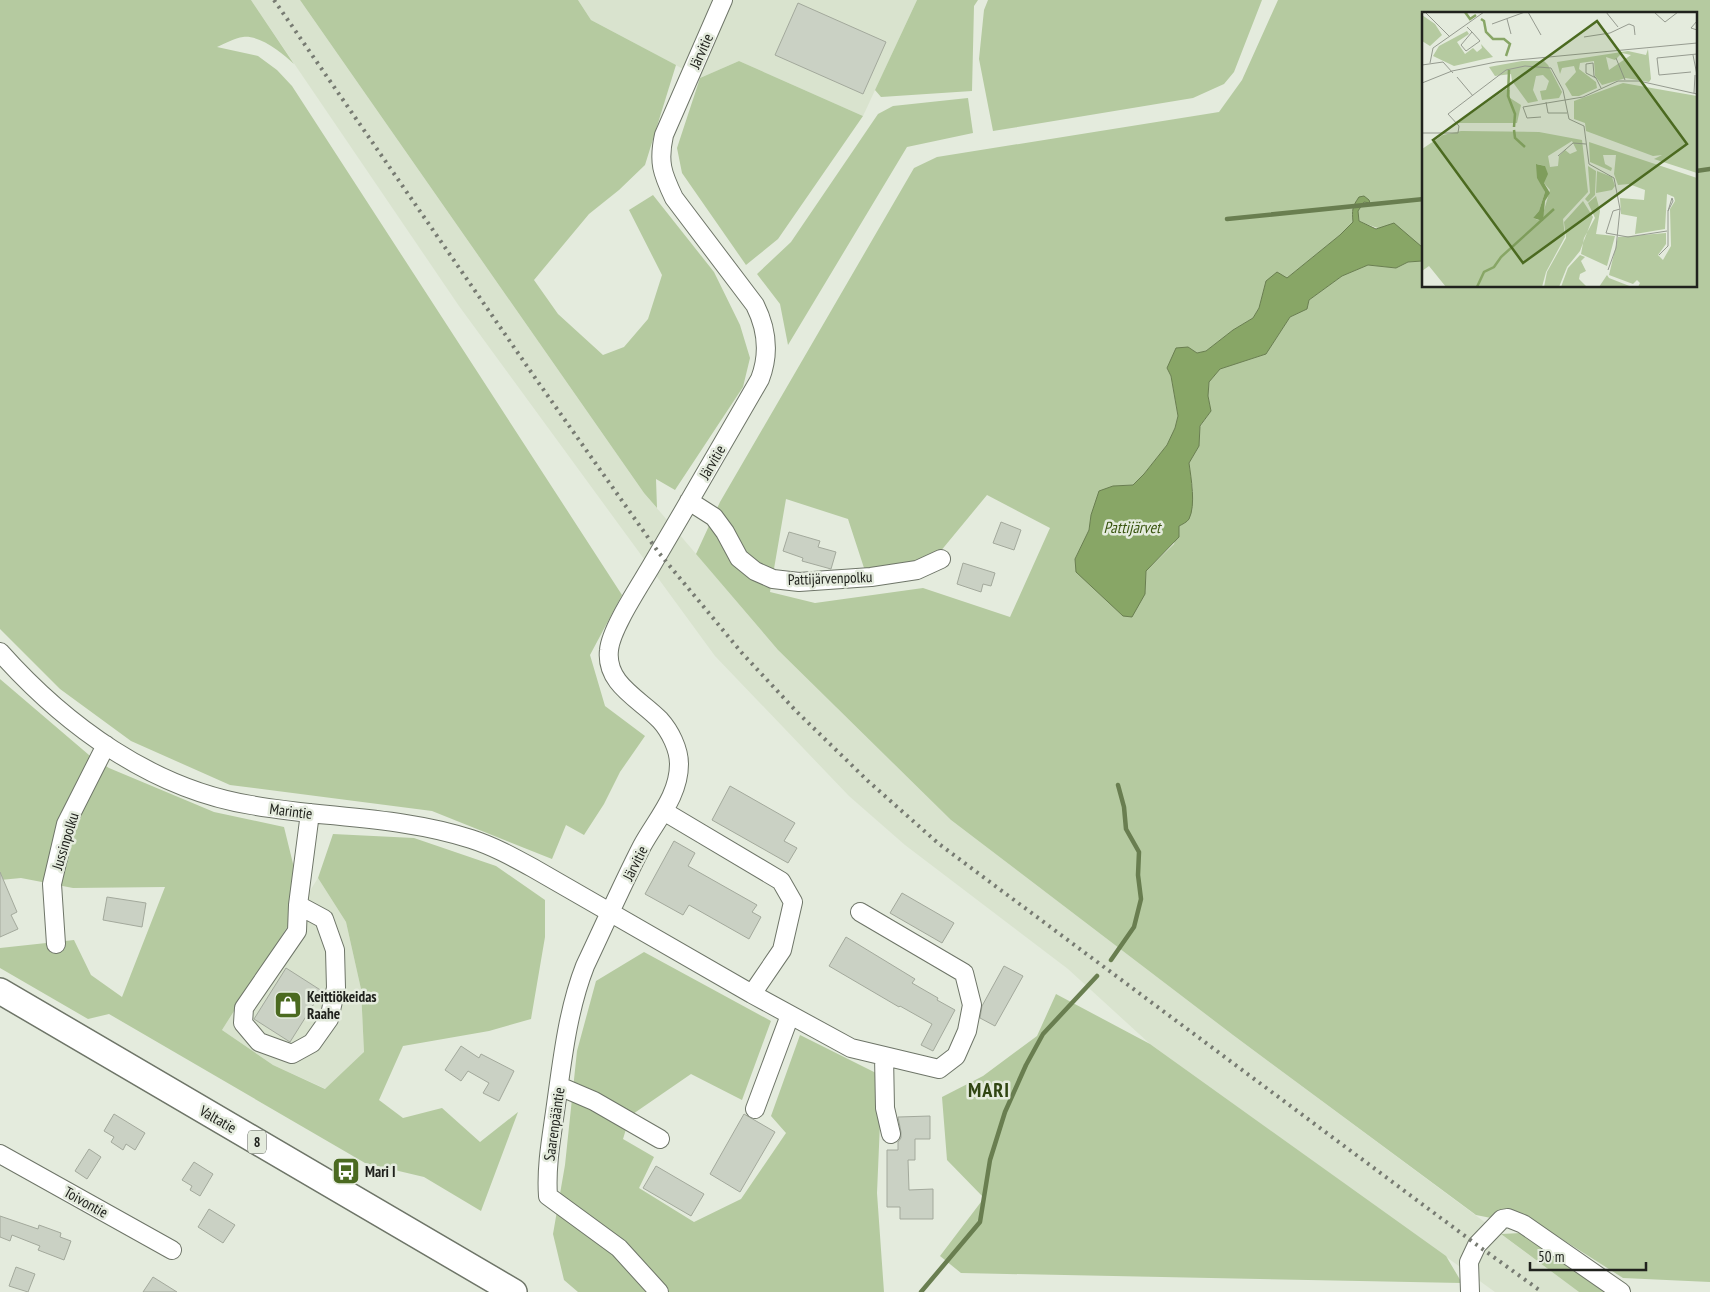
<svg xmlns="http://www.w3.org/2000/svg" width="1710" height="1292" font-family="'PT Sans Narrow',sans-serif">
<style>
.built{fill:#d9e3ce}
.green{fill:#b5caa0;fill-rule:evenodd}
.water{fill:#88a666;stroke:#697e50}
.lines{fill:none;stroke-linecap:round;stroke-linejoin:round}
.stream{stroke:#697e50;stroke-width:4.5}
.building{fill:#cad1c4;stroke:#a3a99c}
.minor-casing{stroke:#6e7568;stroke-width:20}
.highway-casing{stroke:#6e7568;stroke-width:28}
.minor{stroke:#fff;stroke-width:18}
.highway{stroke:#fff;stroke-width:25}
.rail{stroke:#777b72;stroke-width:4;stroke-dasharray:2.5 5;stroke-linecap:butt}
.labels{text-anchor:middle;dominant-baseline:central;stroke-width:5;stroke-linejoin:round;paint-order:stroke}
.shield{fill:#e4ebdd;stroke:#5b5e57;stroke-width:1}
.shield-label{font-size:14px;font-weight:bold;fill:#20221d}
.street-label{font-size:15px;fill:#20221d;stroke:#e4ebdd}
.poi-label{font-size:15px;font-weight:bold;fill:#20221d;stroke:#e4ebdd;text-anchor:start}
.water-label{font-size:16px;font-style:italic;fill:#39550f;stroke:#e4ebdd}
.district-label{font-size:20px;font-weight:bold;letter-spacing:1px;fill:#304512;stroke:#e4ebdd}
.inset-river{fill:none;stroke:#88a666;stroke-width:2.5}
.inset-road{fill:none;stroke:#969b90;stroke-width:1}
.view{fill:#4b6a20;fill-opacity:0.15;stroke:#4b6a20;stroke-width:2.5}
.inset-edge{fill:none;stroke:#20221d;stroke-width:2.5}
</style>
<rect width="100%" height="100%" fill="#e4ebdd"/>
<path class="built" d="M251,0H300L644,493L778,650L951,820L1233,1035L1579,1292H1495L1150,1044L1068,969L905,845L849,796L715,656L459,306Z
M578,0H917L863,116L739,61L700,78L591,20Z
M318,878L346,922L361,989L364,1053L326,1089L273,1065L222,1030Z"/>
<path class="green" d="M0,0H251L294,64C282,53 261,35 243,37C235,38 224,44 217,47L258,56L277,70L292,86L622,595L590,655L605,706L645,736L620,772L604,804L584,835L566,825L552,859L432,811L230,785L131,741L60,689L0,629Z
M300,0H578L591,20L676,65L645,165L619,190L589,214L534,280L558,314L603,355L624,347L648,319L662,275L629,210L653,195L714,272L740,325L750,358L743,387L675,490L656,479L657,508L644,493Z
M917,0H978L974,6L972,91L881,97L875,90Z
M988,0H1262L1234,72L1224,84L1193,98L993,131L979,59L984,10Z
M1278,0H1710V1282L1623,1278L1546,1229L1476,1215L1233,1035L951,820L778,650L696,554L720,502L914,168L937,157L1219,112L1242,80ZM1424,14H1696V286H1424ZM1364,196L1369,203L1364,202L1358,211L1359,221C1379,230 1404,234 1422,247V261L1408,262L1396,268L1368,265L1342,276L1309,300L1307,309L1290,317L1266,354L1220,369L1209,382L1208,396L1211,411L1200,427L1199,446L1189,463L1193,491L1185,523L1179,526L1174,544L1146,571L1145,594L1123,616L1075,559L1089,530L1091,515L1113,486L1133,485L1144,474L1167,445L1175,428L1178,416L1171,376L1167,368L1188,347L1197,353L1206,351L1233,330L1253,318L1259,308L1266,281L1287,278L1340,235L1353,222L1352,211ZM987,495L1050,528L1010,617L923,588L815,603L770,592L786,499L848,519L865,571L935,558Z
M739,61L863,116L778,239L746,265L682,173L677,148L700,78Z
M968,98L973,133L907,147L788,345L780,304L757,274L791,242L878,114L893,106Z
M0,679L89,755L109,768L214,812L284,827L297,880L291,921L222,1030L273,1065L325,1089L364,1052L361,989L346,922L318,878L333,834L414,838L496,866L545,900V937L531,1019L489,1031L403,1046L379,1100L403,1118L442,1108L480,1142L518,1112L481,1211L424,1177L365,1163L109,1014L88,1019L0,968V948L74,940L91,975L122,997L165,887L73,888L21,878L0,880Z
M644,952L771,1021L742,1100L691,1074L630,1116L623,1139L654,1157L639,1188L694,1222L741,1199L786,1133L771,1116L800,1035L882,1076L877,1193L884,1292H578L564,1280L553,1234L565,1165L577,1051L596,981Z
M1056,994L1150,1044L1446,1256L1462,1283L961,1273L940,1256L984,1198L947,1160L942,1097L983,1076L1037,1036Z
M1521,1233L1605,1292H1579L1501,1234Z"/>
<path class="water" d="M1364,196L1369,200L1370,203L1364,202L1358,211L1359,221L1376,229L1394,223L1422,247V261L1408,262L1396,268L1368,265L1342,276L1309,300L1307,309L1290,317L1266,354L1220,369L1209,382L1208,396L1211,411L1200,426L1199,446L1189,463C1191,478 1196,505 1189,519C1187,522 1183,524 1179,526V537L1146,571L1145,594L1132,617L1123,616L1076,572L1075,559L1089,530L1091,515L1099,491L1113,486L1133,485L1144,474L1167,445L1175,428L1178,416L1171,376L1167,368L1176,348L1188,347L1197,353L1206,351L1233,330L1253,318L1259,308L1266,281L1277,272L1287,278L1340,235L1353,222C1352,210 1352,207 1359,197Z"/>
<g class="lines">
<path class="stream" d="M1696,171L1710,169
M1227,219L1424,199
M1111,960L1134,927L1141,899L1138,875L1139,852L1126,829L1124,807L1118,785
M921,1292L980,1222L990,1160L1005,1112L1026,1065L1043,1034L1097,976"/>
</g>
<path class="building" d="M798,3L886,42L863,94L775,55Z
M1001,522L1021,530L1014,550L993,543Z
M789,532L820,541L818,547L836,552L831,569L802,561L803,558L783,551Z
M963,563L995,573L991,586L983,584L981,592L957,584Z
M730,786L795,823L784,841L797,848L788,863L712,820Z
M674,841L695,853L688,866L757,905L752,912L761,917L749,939L689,905L683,915L645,894Z
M0,872L17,912L11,915L18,929L0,937Z
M902,893L954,923L942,943L890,913Z
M107,897L146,903L142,927L103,920Z
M846,937L915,979L912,983L938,998L937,1000L955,1010L933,1051L921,1045L932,1024L900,1006L899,1007L829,966Z
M1004,966L1023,976L995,1026L980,1018L982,1006Z
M286,968L322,991L290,1042L254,1019Z
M461,1046L479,1058L481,1054L514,1071L499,1101L483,1093L489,1083L468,1071L461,1081L445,1070Z
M114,1114L145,1133L135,1150L126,1144L123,1150L111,1142L114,1137L104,1131Z
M744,1114L775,1132L740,1192L710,1174Z
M930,1116V1139H915V1160H908L909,1190L933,1189V1219H900V1207H887V1150H898V1142L901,1138V1132L898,1117Z
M89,1149L101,1157L87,1179L75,1171Z
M194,1162L213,1174L200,1196L190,1190L192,1186L182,1180Z
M656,1166L704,1194L691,1216L643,1188Z
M209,1209L235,1225L223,1243L198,1227Z
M0,1216L38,1229L39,1225L61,1233L60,1237L71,1241L64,1260L38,1250L40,1246L12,1235L10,1241L0,1237Z
M16,1267L35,1274L28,1292L9,1286Z
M153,1277L177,1292H143Z"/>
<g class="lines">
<g class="minor-casing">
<path id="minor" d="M689,501L714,517L725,532L739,558L755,571L773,579L799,582L871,577L917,570L941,559
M0,652C65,725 152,789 251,805C324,818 401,816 471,839C493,846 513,857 533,868L752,994L851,1048L939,1069L956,1056L967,1031L972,1005L964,973L860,912
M665,812L781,881L793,902L782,950L752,994
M298,905L324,919L335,950L336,988L329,1019L312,1043L292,1054L259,1042L243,1023L244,1008L297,931L298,905L310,813
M56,944L52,884L66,824L106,745
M884,1056L885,1108L891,1134
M559,1086L594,1101L660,1139
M755,1109L790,1015
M0,1154L172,1250
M659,1292L619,1248L548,1196C546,1168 551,1140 555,1112C562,1063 567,1012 585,966C604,926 622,885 642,846C656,820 679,796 679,764C679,749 670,731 660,720C640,699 605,684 609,650C611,628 641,584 653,563C689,502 724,441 760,379C770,353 767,329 755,305L674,198C662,173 658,162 664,135L723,0
M1470,1292L1469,1262L1477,1245L1502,1219L1508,1218L1523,1224L1621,1292"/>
</g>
<g class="highway-casing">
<path id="highway" d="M0,991L514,1292"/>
</g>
<use href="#minor" class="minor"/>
<use href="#highway" class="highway"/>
<path class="rail" d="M274,0L538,382L659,553L742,653L796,711L868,781L939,844L1477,1245L1542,1292"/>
</g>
<defs>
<g id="shop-square" transform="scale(1.4375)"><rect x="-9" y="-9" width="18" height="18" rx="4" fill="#4b6a20" stroke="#e4ebdd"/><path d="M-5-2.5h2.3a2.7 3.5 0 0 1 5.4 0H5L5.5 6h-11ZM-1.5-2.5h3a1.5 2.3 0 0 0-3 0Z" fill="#fff"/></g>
<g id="bus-square" transform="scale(1.4375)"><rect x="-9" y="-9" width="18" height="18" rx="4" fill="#4b6a20" stroke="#e4ebdd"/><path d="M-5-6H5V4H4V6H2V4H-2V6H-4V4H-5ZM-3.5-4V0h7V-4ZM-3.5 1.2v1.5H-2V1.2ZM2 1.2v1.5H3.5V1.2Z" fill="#fff"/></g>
</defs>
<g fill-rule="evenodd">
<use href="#shop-square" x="288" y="1005"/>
<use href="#bus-square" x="346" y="1171"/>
</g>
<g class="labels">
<rect class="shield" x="248" y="1130.5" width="18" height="23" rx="4"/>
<g class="shield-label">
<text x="257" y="1142">8</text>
</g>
<g class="street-label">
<text transform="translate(701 51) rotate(-66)">Järvitie</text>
<text transform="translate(712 462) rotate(-60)">Järvitie</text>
<text transform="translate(830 578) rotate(-2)">Pattijärvenpolku</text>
<text transform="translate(291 811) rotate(7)">Marintie</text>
<text transform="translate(65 841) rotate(-73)">Jussinpolku</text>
<text transform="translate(635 863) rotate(-63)">Järvitie</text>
<text transform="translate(218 1119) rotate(30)">Valtatie</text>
<text transform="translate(554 1124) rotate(-82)">Saarenpääntie</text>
<text transform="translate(86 1202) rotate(29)">Toivontie</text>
</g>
<g class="poi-label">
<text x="307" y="996">Keittiökeidas<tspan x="307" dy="17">Raahe</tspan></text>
<text x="365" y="1171">Mari I</text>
</g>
<g class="water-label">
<text x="1132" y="527">Pattijärvet</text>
</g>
<g class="district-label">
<text x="989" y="1090">MARI</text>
</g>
</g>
<g transform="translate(1422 12)">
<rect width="275" height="275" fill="#e4ebdd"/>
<path d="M0,3L13,12L20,23L8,34L0,29ZM45,19L47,22L35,30L43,42L51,36L55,40L60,36L59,32L71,45L32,54L11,44L17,34ZM226,37L229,67L227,70L204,66L180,73L173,64L172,49L158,51L157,57L174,70L175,76L157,84H150L143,72L154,60L152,54L140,56L138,62L135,50L206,39L224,43ZM200,41L209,43L187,58L184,45L193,48ZM100,49H122L126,53L140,80L137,86L120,88L118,79L124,78L127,69L121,63L114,64L111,78L116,89L106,91L90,69L89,62L73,64L67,55ZM201,71L275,84V161L232,147L240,143L231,144L164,119L163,111L152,107V89ZM84,77L88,78V86L99,93L95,111H36ZM39,119L117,120L160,128L166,180L141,207L143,225L124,260L120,275H24L7,254L0,259V137L21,123ZM150,129L155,139L148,142L143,138L137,144L136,154L128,155L126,144ZM115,152L123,154L122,171L128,178L120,205L116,208L111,206L117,199L123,180L115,163ZM167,130L275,166V275H216L218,271L215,268L211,272L187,263L196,225L244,221V232L236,243L241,248L249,234L248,197L253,189L252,185L245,182L243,217L213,222L215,205L199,202L198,186L222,188L223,178L207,172L196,173L192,162L194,143H181L183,152L190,156L189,159L168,150ZM166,154L174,159L173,183L166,190L163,187L168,181ZM175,159L190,165L193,174L190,178L174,181ZM174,184L178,199L174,222L193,224L185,254L159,242L162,226L173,206L166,191ZM161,189L171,205L158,239L145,255L137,275H122L125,260L144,226L142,210ZM158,243L163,245L159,249L164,259L158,262L157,267L164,274L175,275H139L146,256ZM185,263L187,266L210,275H177Z" fill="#b5caa0" fill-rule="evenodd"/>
<path d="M114,152L123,154L126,162L122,171L128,181L123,189L121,209L111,206L117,199L123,180L115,166Z" fill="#88a666"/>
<path class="inset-river" d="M43,0L48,7L54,3M59,7L62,9L64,20L71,27H82L88,32L84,44M87,58L86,84L93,102L92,115M92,118L93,126L103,135M55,275L62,260L72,255L79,245L132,197"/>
<path class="inset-road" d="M3,0L28,25M106,0L119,23M184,0L196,15M232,0L243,10L256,0M85,7L89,22M275,9L269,16L275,18M70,12L103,0M45,15L50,20L58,29L44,39L39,33L50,20M162,25L188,21L207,12L212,14L213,23M271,43L275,63M194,46L203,68M8,51L11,36L62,0M0,53L21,50L31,61M269,60L237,63L235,46L275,42M35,65L51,84M174,66L164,61V52L171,51L172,64L174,66L179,76M0,71L30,59L74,50L275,31M272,81L273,63M124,90L126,101H145M119,105L105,106L101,95L161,85L196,69H217L275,82M0,121H36L37,114L26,102L84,58L103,54L129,56L141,78L147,107L162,114L167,152L192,166L198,197L194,236L186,258M136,144L151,131L164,132M198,197L191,199L184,221L206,225L245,219M237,243L246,234V199L250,186L251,189L246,199"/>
<path class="view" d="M175,9L265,132L101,251L11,128Z"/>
<rect width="275" height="275" class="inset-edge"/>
</g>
<path d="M1530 1262v8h116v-8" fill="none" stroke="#20221d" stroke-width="2.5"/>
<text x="1538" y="1262" font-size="15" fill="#20221d" stroke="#e4ebdd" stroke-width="4" paint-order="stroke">50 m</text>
</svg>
